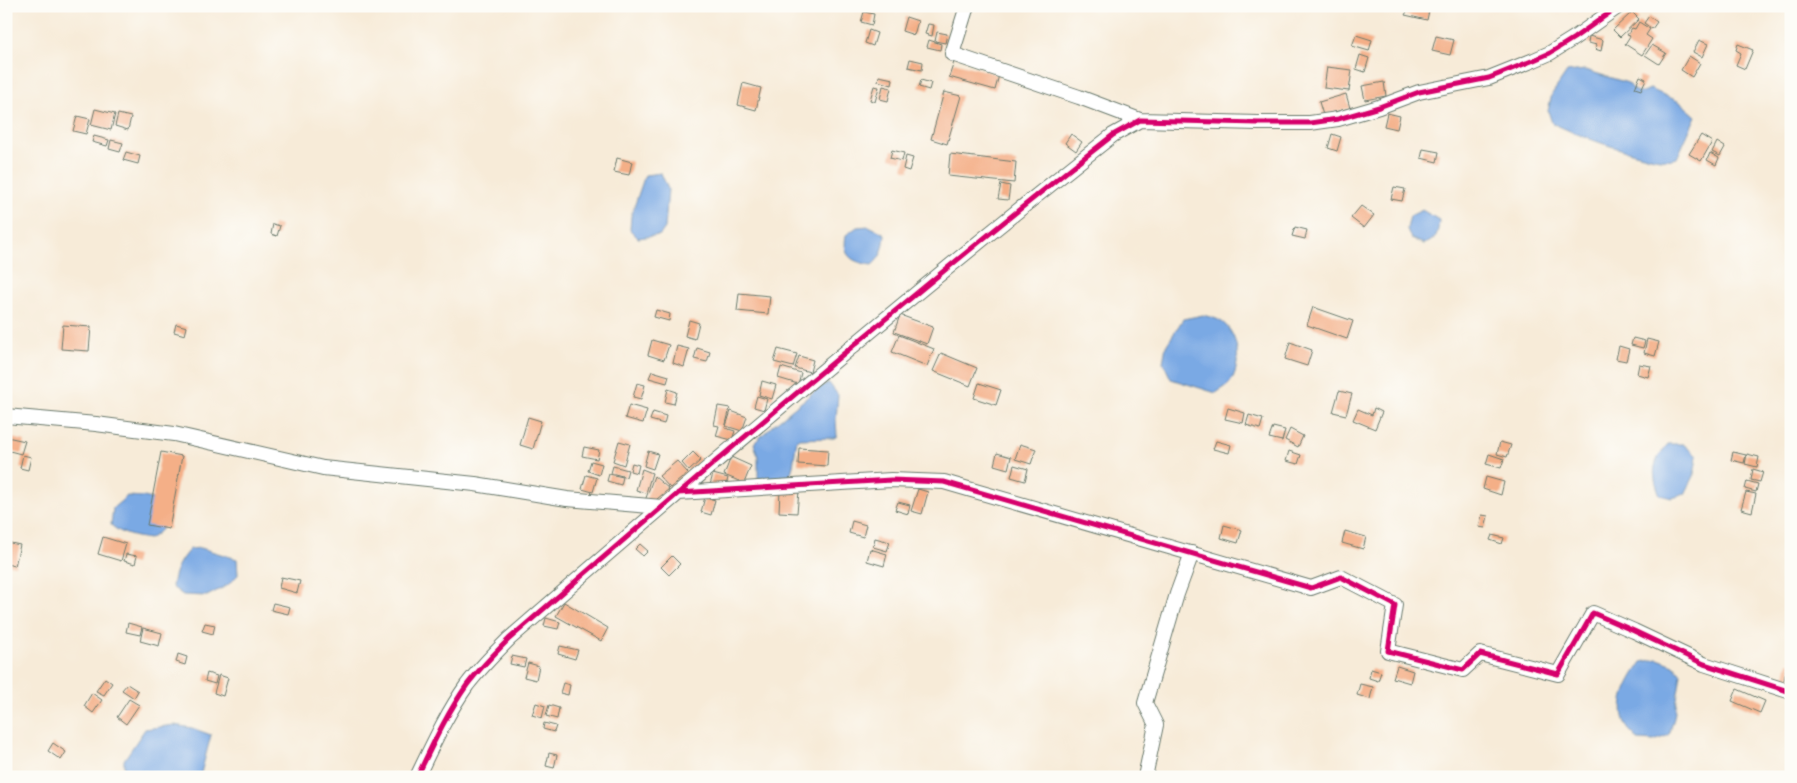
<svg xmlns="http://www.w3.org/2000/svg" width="1797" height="783" font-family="'EB Garamond',serif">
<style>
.water{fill:#7aa9e4;stroke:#4c738c}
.building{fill:#f4af87}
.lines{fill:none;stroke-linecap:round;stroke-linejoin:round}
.minor-casing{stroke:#6b7a6d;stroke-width:16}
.minor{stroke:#fff;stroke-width:14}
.cycleway-casing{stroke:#fdfcf7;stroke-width:8}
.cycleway{stroke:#d6006c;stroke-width:5}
</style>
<rect width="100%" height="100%" fill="#fdfcf7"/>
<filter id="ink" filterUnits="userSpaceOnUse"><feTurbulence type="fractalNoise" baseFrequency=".02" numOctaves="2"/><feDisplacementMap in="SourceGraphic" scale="10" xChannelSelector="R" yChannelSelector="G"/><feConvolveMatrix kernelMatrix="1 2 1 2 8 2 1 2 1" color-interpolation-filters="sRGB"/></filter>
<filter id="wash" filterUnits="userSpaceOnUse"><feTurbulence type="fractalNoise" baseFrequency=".0096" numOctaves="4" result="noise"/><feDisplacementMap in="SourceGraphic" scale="20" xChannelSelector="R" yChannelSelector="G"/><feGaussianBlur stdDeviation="1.12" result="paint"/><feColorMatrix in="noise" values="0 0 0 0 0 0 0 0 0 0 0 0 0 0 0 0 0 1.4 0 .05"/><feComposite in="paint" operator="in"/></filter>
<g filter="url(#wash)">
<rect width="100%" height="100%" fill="#f7ebd8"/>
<path class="water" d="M1585,70L1628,83L1634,90L1641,93L1650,89L1680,102L1696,116L1677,158C1665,162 1651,157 1639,154C1607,146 1582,137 1552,123L1548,111L1552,94L1567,72Z
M661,173L668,189L665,228L660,235L638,238L630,230L631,216L645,175Z
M1422,210L1439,220C1438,233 1437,240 1424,244L1411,239L1407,229L1410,216Z
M869,226L885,234C884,247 882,257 872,265C852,262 842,257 846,235L857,227Z
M1203,315C1209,317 1217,318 1222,322C1240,335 1242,367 1229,384C1226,387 1220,390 1216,393L1171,379L1163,362L1166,346L1183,319Z
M829,383L838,395L836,419L837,436L834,438L797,439L793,466L789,479H758V457L754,443L773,425L820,387Z
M1668,444H1683L1697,456L1694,476L1685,494L1672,498L1660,495C1651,472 1652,463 1668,444Z
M127,496L144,497L165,502C167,523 166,528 149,539C135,537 122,535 111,525L113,508Z
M201,548L237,559L238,575L228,585L207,596L183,595L172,587C174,571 179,561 190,549Z
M1658,659L1674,665L1681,674L1674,718L1669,735L1654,741L1638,740C1635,735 1628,730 1626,725C1615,703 1630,679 1642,662Z
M174,725L192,728L211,735L200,777H124V760L145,729Z"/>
<g id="blocks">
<path class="building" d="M1410,6H1430L1427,20L1405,15Z
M864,12L874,14L872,25L861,22Z
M1632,12L1639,19L1620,37L1613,30Z
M1649,16L1657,22L1652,29L1644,23Z
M906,17L918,21L914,35L902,31Z
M1639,22L1650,29L1646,35L1652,39L1642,55L1625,44L1630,36L1627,35L1632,28L1635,29Z
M928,24L934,25L932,36L925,34Z
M869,30L877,33L873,46L865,43Z
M937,32L947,34L945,43L935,41Z
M1356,35L1372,40L1369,51L1352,46Z
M1436,36L1454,40L1450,55L1432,51Z
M1589,36L1603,40L1601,51L1595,49L1597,45L1588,43Z
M929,40L941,44L940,50L927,47Z
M1699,40L1708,44L1702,57L1693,52Z
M1738,44L1753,50L1745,69L1736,65L1741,53L1736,50Z
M1652,45L1666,53L1659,64L1645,55Z
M1360,55L1369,58L1365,72L1356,69Z
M1689,56L1700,63L1692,77L1681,70Z
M910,59L923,62L922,70L908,67Z
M954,62L999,75L995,90L949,77Z
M1327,67L1352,70L1349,91L1324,88Z
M879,76L893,79L892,85L878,81Z
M1640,76L1646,79L1641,90L1635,88Z
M921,80L931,83L929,90L919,87Z
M1384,82L1386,96L1365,100L1362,86Z
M743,83L761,88L756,110L738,105Z
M874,86L879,87L875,102L870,100Z
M883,86L891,88L888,101L880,99Z
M944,92L961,96L947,144L931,139Z
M1346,94L1350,108L1323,115L1319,102Z
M95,109L115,114L111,130L91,125Z
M1387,113L1400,116L1397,129L1384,126Z
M118,114L131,117L128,130L115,126Z
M77,116L90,119L86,134L73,131Z
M1071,134L1082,142L1076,151L1065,143Z
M1332,134L1341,137L1337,151L1328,148Z
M1701,135L1712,142L1701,161L1689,154Z
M94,136L109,140L107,146L92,142Z
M111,140L123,143L120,152L109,149Z
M1717,142L1725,147L1720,156L1712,152Z
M1423,149L1439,152L1437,162L1421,158Z
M892,150L904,153L902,161L890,158Z
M126,152L140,156L138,164L123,160Z
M1710,153L1719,158L1716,165L1707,160Z
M950,154L1016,162L1014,183L948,176Z
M906,156L913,158L909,171L903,169Z
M617,158L632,162L629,175L614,172Z
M1001,184L1010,186L1008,200L998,199Z
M1394,187L1405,189L1402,201L1391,199Z
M1361,206L1374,215L1364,228L1351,218Z
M273,224L280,226L277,236L271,234Z
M1295,227L1307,230L1305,239L1292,236Z
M739,293L770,296L768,314L737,311Z
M1313,307L1353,321L1347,339L1307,325Z
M656,310L670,314L669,321L654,317Z
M900,315L933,327L927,344L894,332Z
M689,320L699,323L695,339L685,336Z
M176,324L187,327L185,335L174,332Z
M63,325L91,327L89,351L61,349Z
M899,335L934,349L927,366L892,352Z
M1633,338L1645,341L1643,348L1631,345Z
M1647,339L1659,342L1655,356L1644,353Z
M652,340L669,345L664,360L648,355Z
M1290,342L1312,350L1307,366L1285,359Z
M677,346L689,349L684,367L673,363Z
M1619,346L1629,349L1626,361L1616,359Z
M697,348L710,352L707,362L694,359Z
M778,349L797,354L793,367L774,362Z
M941,353L977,368L970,386L933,371Z
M799,356L813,360L810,372L795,368Z
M1639,364L1651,366L1648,377L1637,374Z
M781,367L801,373L798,384L778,378Z
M652,371L669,376L667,383L649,378Z
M762,381L776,385L772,399L759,395Z
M637,383L645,385L641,399L633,397Z
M979,383L1001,390L996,405L974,398Z
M668,389L677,392L674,404L665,402Z
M1339,391L1352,394L1346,415L1333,412Z
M757,396L767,399L764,410L754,407Z
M629,405L647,410L643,423L625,418Z
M718,406L730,408L725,428L735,431L732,440L716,436L719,426L714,425Z
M1228,408L1245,413L1243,423L1225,419Z
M1374,408L1382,412L1375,429L1353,420L1358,409L1372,415Z
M731,411L747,417L742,431L726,426Z
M653,412L666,416L664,424L650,420Z
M1249,415L1263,419L1260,429L1246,425Z
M528,417L541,421L533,449L520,445Z
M1273,427L1285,430L1282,441L1269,438Z
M1290,429L1303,436L1298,447L1285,440Z
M7,437L25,441L21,454L6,450Z
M619,441L630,444L624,465L613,461Z
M1216,441L1231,445L1229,453L1213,449Z
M1500,442L1511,445L1507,457L1497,454Z
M1020,444L1036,449L1031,464L1015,459Z
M584,447L599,450L597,459L582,456Z
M799,448L828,450L827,466L798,464Z
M648,451L658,454L653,469L644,466Z
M1289,451L1301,455L1298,464L1286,461Z
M161,452L182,456L169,529L147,525Z
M693,452L701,460L689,471L682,463Z
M1733,452L1746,455L1744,463L1731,460Z
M997,453L1011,457L1008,469L994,465Z
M1489,454L1504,459L1501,468L1486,464Z
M1747,454L1759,457L1757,467L1745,464Z
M23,455L31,457L28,470L20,468Z
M731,457L751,466L744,483L724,475Z
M591,461L602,464L599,475L588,471Z
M677,461L688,473L670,488L659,476Z
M632,463L639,465L637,473L630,471Z
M1014,465L1028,469L1025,481L1011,477Z
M613,466L628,470L626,477L611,473Z
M642,469L652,473L646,493L636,490Z
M1753,469L1763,472L1760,482L1751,480Z
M609,474L623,477L621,485L607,481Z
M713,474L728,478L725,489L710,485Z
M586,475L597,478L593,492L582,489Z
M654,476L669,489L651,504L646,498Z
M1486,477L1504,482L1501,495L1483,489Z
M1747,481L1758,484L1756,492L1745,489Z
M918,489L928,492L922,514L911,511Z
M780,490L799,491L797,513L779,512Z
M1746,492L1756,494L1752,512L1741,509Z
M705,497L715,500L711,515L701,512Z
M898,502L910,505L908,514L895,510Z
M1482,515L1488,516L1485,528L1479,527Z
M852,521L866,525L863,537L849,533Z
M1224,525L1242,530L1238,543L1221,538Z
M1345,531L1366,537L1363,549L1342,543Z
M1492,535L1504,538L1502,544L1490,540Z
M103,537L126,544L121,561L98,554Z
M875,538L890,542L887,551L873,547Z
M6,542L20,545L15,566L6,564Z
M640,544L648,551L643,556L635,549Z
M870,549L887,554L884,566L867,561Z
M126,554L137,556L135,564L124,561Z
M672,556L680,564L669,575L661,567Z
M281,577L300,581L297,593L279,588Z
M564,602L608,628L601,641L556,616Z
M273,603L290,607L288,614L271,610Z
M546,618L560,622L558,629L544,626Z
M128,623L142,627L140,635L126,632Z
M205,623L215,625L213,634L202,631Z
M143,628L162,633L159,646L140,641Z
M560,646L578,650L575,659L558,654Z
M178,654L187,657L185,665L176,662Z
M512,656L526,659L524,667L510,664Z
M1788,662L1791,663V687L1783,685Z
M528,663L539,666L536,680L524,677Z
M1397,666L1413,671L1410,683L1393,678Z
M1371,669L1381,672L1378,681L1369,678Z
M207,673L217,676L215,684L205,681Z
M219,675L228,678L223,696L214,693Z
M105,678L112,683L104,695L96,691Z
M563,683L570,685L568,695L560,693Z
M127,684L138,691L134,698L122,690Z
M1360,684L1373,687L1370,699L1357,695Z
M1737,689L1765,701L1760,713L1732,701Z
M92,693L102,700L93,713L84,706Z
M129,699L139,705L126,724L117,717Z
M536,703L545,706L542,718L532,715Z
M549,705L559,708L557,719L546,716Z
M544,723L556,726L554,732L543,729Z
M53,743L66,752L61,760L48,751Z
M549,753L557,755L554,768L546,766Z"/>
</g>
</g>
<g filter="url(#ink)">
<use href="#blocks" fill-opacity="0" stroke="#6b7a6d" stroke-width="1"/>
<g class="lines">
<g class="minor-casing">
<path id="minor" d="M967,6L952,54L1079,97L1140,120
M6,416L96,424L174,434L323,468L475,484L567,499L662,507
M678,493L891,480L944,482L1311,588L1341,577L1395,605L1388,651L1463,670L1480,654L1558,674L1593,613L1634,631L1704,664L1791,692
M417,777C432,746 447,713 467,685C480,668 495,653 509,639C707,467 907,297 1113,135L1140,120L1258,123H1310L1338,119L1379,107L1419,92L1489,78L1534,60L1550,53L1574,38L1619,6
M1145,777L1156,725L1145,703L1177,594L1192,553"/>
</g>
<use href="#minor" class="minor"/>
<g class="cycleway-casing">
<path id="cycleway" d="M678,493L891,480L944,482L1311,588L1341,577L1395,605L1388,651L1463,670L1480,654L1558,674L1593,613L1634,631L1704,664L1791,692
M417,777C432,746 447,713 467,685C480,668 495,653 509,639C707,467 907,297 1113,135L1140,120L1258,123H1310L1338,119L1379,107L1419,92L1489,78L1534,60L1550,53L1574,38L1619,6"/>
</g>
<use href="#cycleway" class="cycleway"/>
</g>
</g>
<rect width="1797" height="783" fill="none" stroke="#fdfcf7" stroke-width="25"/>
</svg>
